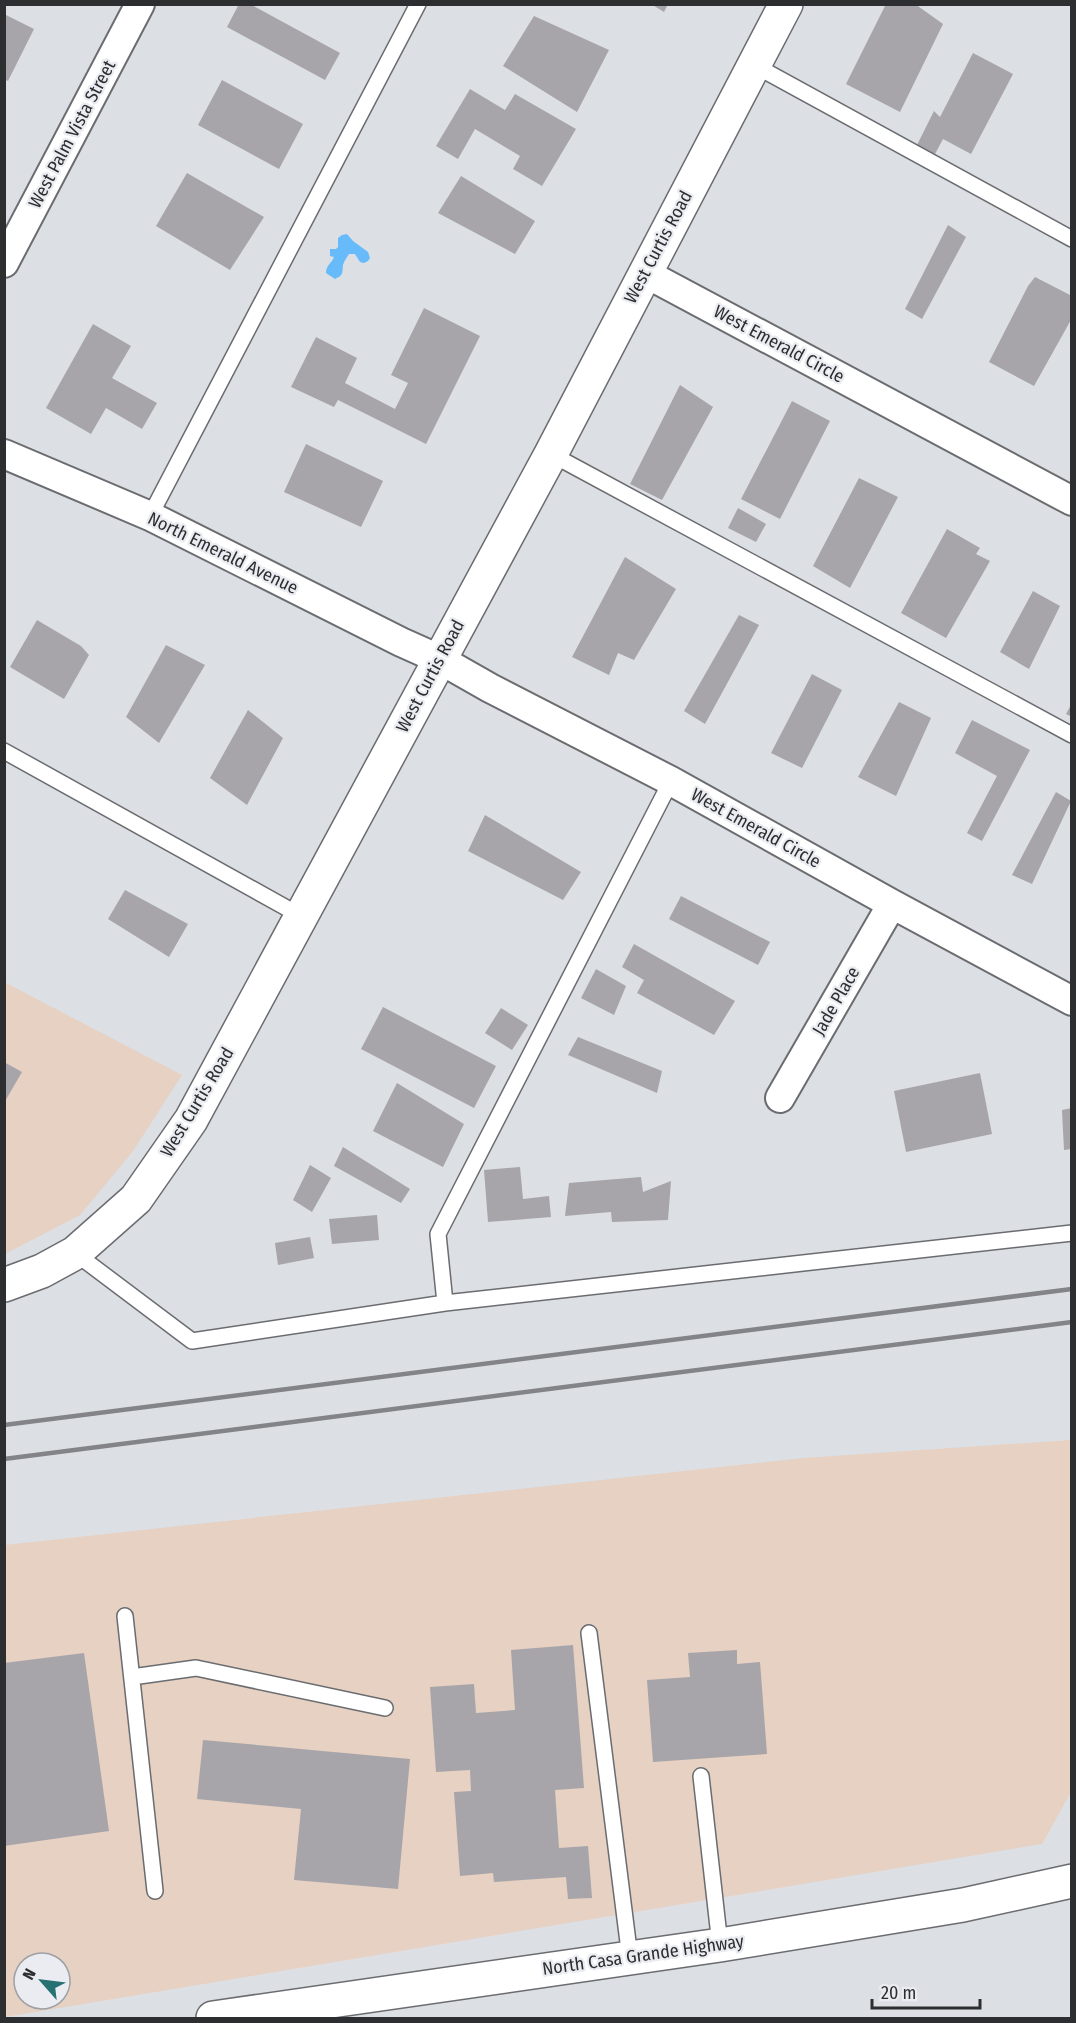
<svg xmlns="http://www.w3.org/2000/svg" width="1076" height="2023" font-family="'Fira Sans Condensed',sans-serif">
<style>
.commercial{fill:#e6d1c3;fill-rule:evenodd}
.water{fill:#67bbfb}
.building{fill:#a7a5aa}
.lines{fill:none;stroke-linecap:round;stroke-linejoin:round}
.service-casing{stroke:#6a6c70;stroke-width:18}
.minor-casing{stroke:#6a6c70;stroke-width:32}
.tertiary-casing{stroke:#6a6c70;stroke-width:36}
.secondary-casing{stroke:#6a6c70;stroke-width:36}
.service{stroke:#fff;stroke-width:15}
.minor{stroke:#fff;stroke-width:28}
.tertiary{stroke:#fff;stroke-width:33}
.secondary{stroke:#fff;stroke-width:33}
.rail{stroke:#828488;stroke-width:4.5}
.labels{text-anchor:middle;dominant-baseline:central;stroke-width:4.5;stroke-linejoin:round;paint-order:stroke}
.street-label{font-size:18px;fill:#2d2e30;stroke:#eaecf1}
</style>
<rect width="100%" height="100%" fill="#dcdfe4"/>
<path class="commercial" d="M4,982L182,1075L133,1151L80,1215L5,1254Z
M1071,1440V1792L1042,1844L5,2017V1545L803,1458ZM24,1963H60V1999H24Z"/>
<path class="water" d="M347,234L353,241L368,252L370,258L368,261L364,263L360,262L355,254H349C347,257 344,261 343,265C342,273 344,275 335,279L326,273C326,265 332,263 334,257L330,256V249H336L338,247V238L342,235Z"/>
<path class="building" d="M239,4H250L340,53L325,80L227,27Z
M651,4H668L664,12Z
M886,4H915L943,24L900,112L846,84Z
M4,14L34,29L8,81L4,79Z
M534,16L609,50L577,112L503,66Z
M973,53L1013,74L971,154L943,139L935,154L917,145L934,111L940,117Z
M222,80L303,124L279,169L198,125Z
M470,89L505,110L515,94L576,129L542,186L513,169L520,156L475,129L458,159L436,146Z
M187,173L264,217L230,270L156,226Z
M461,176L535,221L515,254L438,213Z
M948,225L966,237L922,319L905,309Z
M1035,277L1072,296V318L1034,386L989,362L1028,286Z
M424,308L480,336L426,444L338,400L334,407L291,387L316,337L357,358L345,383L395,409L408,383L391,375Z
M93,324L131,346L112,378L157,403L142,429L106,408L91,434L46,408Z
M680,385L713,407L662,500L630,484Z
M792,401L830,421L780,519L741,499Z
M306,444L383,481L361,527L284,492Z
M859,478L898,497L850,588L813,566Z
M738,508L766,524L756,542L728,528Z
M947,529L980,548L976,554L990,561L946,638L901,613Z
M625,557L676,589L634,660L618,653L609,675L572,657Z
M1033,591L1060,606L1029,669L1000,652Z
M739,615L759,625L705,724L684,711Z
M37,620L81,646L89,655L64,699L10,667Z
M166,645L205,665L159,743L126,717Z
M812,674L842,690L802,768L771,753Z
M899,702L931,718L896,796L858,777Z
M1072,703V717L1066,714Z
M248,710L283,738L247,805L210,778Z
M972,720L1030,750L982,841L967,833L997,776L955,753Z
M1056,792L1071,801L1032,884L1012,875Z
M485,815L581,872L563,900L468,851Z
M125,890L188,924L169,957L108,919Z
M681,896L770,942L758,965L669,919Z
M634,944L735,1001L714,1035L637,993L644,980L622,967Z
M596,969L626,986L614,1015L581,998Z
M383,1007L496,1066L474,1108L361,1049Z
M501,1008L528,1025L512,1050L485,1033Z
M578,1037L662,1071L657,1093L568,1055Z
M4,1062L22,1072L4,1103Z
M980,1073L992,1134L906,1152L894,1091Z
M397,1083L464,1124L443,1167L373,1131Z
M1072,1108V1149L1064,1150L1062,1110Z
M343,1147L410,1189L401,1203L334,1166Z
M310,1165L331,1178L312,1212L293,1200Z
M520,1167L523,1199L549,1196L551,1217L488,1222L484,1170Z
M641,1177L643,1192L671,1181L668,1220L612,1222L611,1212L565,1216L569,1183Z
M377,1215L379,1240L332,1244L329,1219Z
M310,1237L314,1258L278,1265L275,1243Z
M573,1645L584,1788L555,1790L559,1848L588,1846L592,1898L568,1899L566,1877L494,1882L493,1873L460,1876L454,1792L471,1791L470,1770L436,1772L430,1687L474,1684L476,1713L515,1710L511,1650Z
M737,1650V1664L760,1662L767,1754L653,1762L647,1680L690,1677L688,1653Z
M84,1653L109,1831L4,1846V1663Z
M203,1740L410,1759L398,1889L294,1880L301,1809L197,1799Z"/>
<g class="lines">
<g class="service-casing">
<path id="service" d="M754,65L1072,239
M551,454L1072,735
M150,516L418,4
M4,751L301,916
M75,1253L192,1341L445,1303L1072,1233
M445,1303L438,1234L671,781
M125,1616L155,1891
M589,1633L630,1958
M132,1677L196,1668L385,1708
M701,1776L720,1945"/>
</g>
<g class="minor-casing">
<path id="minor" d="M4,263L140,4
M645,273L1072,501
M4,454L150,516L401,642L439,659L490,688L671,781L892,904L1072,1001
M780,1098L892,904"/>
</g>
<g class="tertiary-casing">
<path id="tertiary" d="M4,1285L42,1271L75,1253L136,1199L191,1120L551,454L786,4"/>
</g>
<g class="secondary-casing">
<path id="secondary" d="M213,2018L720,1945L963,1905L1072,1881"/>
</g>
<use href="#service" class="service"/>
<use href="#minor" class="minor"/>
<use href="#tertiary" class="tertiary"/>
<use href="#secondary" class="secondary"/>
<path class="rail" d="M4,1425L1072,1289
M4,1459L1072,1322"/>
</g>
<g class="labels">
<g class="street-label">
<text transform="translate(72 134) rotate(-62)">West Palm Vista Street</text>
<text transform="translate(658 247) rotate(-62)">West Curtis Road</text>
<text transform="translate(779 344) rotate(28)">West Emerald Circle</text>
<text transform="translate(223 553) rotate(26)">North Emerald Avenue</text>
<text transform="translate(430 676) rotate(-62)">West Curtis Road</text>
<text transform="translate(756 828) rotate(29)">West Emerald Circle</text>
<text transform="translate(836 1001) rotate(-60)">Jade Place</text>
<text transform="translate(197 1102) rotate(-59)">West Curtis Road</text>
<text transform="translate(643 1955) rotate(-8)">North Casa Grande Highway</text>
</g>
</g>
<rect width="1076" height="2023" fill="none" stroke="#2d2e30" stroke-width="12"/>
<g transform="translate(42 1981) rotate(298)"><circle r="28" fill="#eaecf1" stroke="#9ea0a4" stroke-width="1.5"/>
<path d="M0-4.5L10 22L0 15L-10 22Z" fill="#267172"/>
<text y="-9" font-size="16" font-weight="bold" text-anchor="middle" fill="#2d2e30">N</text>
</g>
<path d="M872 1999v9h108v-9" fill="none" stroke="#2d2e30" stroke-width="3"/>
<text x="881" y="1999" font-size="18" fill="#2d2e30" stroke="#eaecf1" stroke-width="4.5" paint-order="stroke">20 m</text>
</svg>
